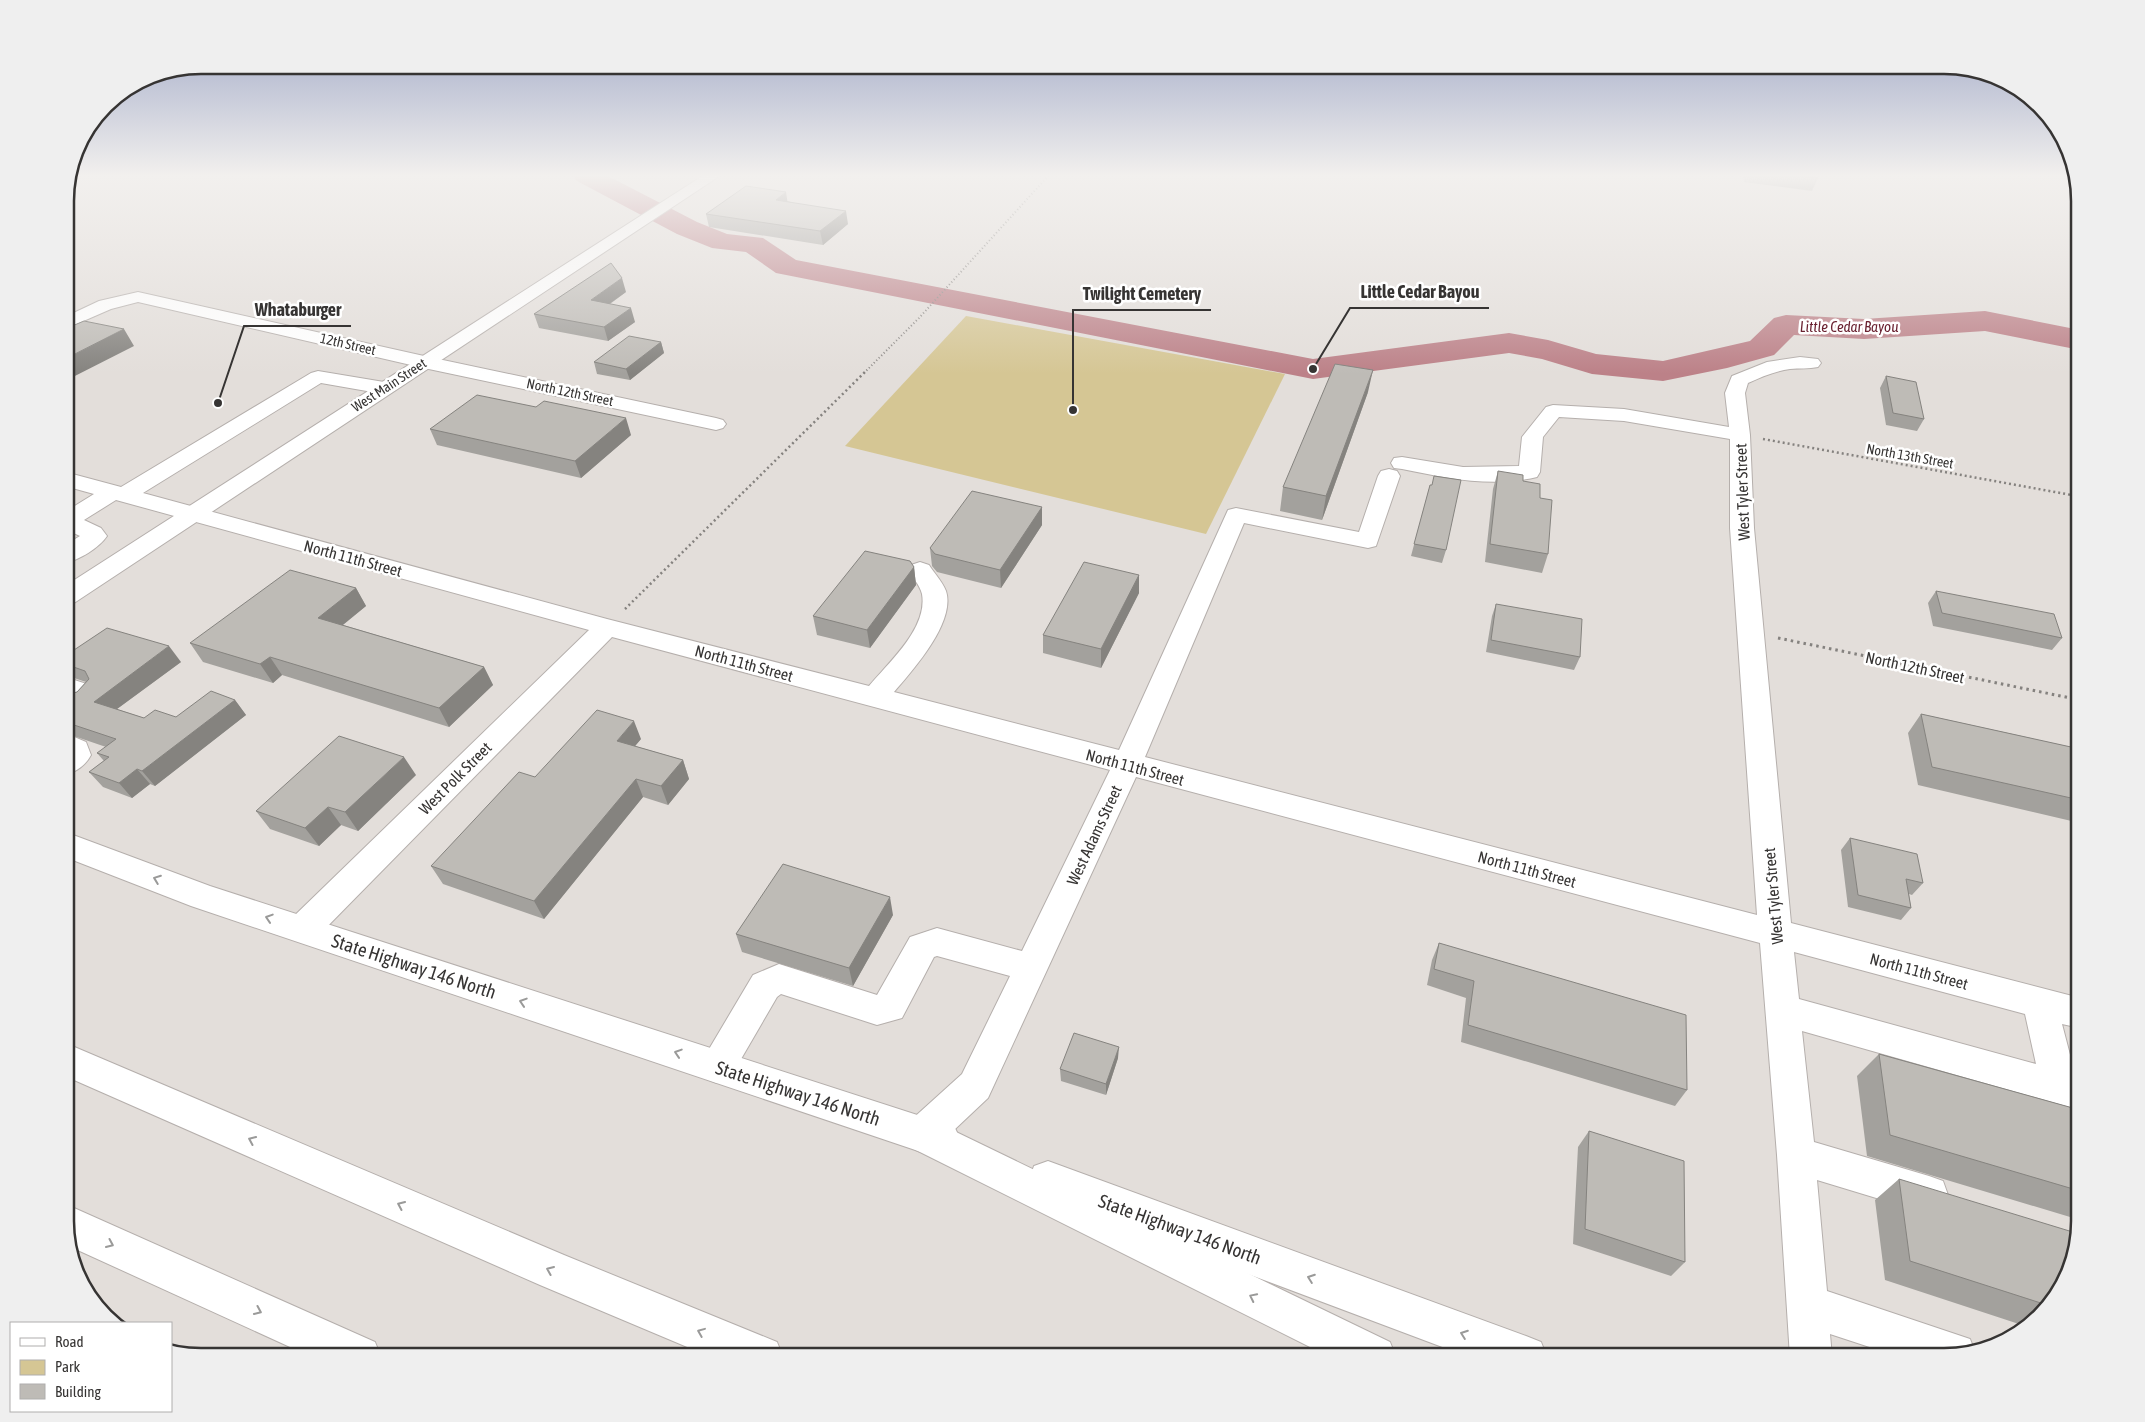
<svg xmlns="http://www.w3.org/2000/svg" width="2145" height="1422" font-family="'Asap Condensed',sans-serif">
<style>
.green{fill:#d5c694}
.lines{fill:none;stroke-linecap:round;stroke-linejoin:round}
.river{fill:#bc8188;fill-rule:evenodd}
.minor-casing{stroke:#b5afac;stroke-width:2}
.major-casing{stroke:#b5afac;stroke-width:2}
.highway-casing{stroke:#b5afac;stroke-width:2}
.path-far2{stroke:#85827f;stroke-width:2;stroke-dasharray:1 2.5;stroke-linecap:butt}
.path-far1{stroke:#85827f;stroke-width:2.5;stroke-dasharray:2 3;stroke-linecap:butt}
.path{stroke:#85827f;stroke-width:3;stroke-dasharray:2.5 4;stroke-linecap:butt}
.minor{fill:#fff;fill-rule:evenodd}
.major{fill:#fff;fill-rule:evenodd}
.highway{fill:#fff;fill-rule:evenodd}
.wall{fill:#a3a19d}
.shaded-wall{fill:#85837f}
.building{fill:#bebbb6;stroke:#85837f}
.oneway{stroke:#9a9a99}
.labels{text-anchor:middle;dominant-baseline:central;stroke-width:5;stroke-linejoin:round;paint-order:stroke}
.far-street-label{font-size:14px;fill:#363433;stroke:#fff}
.far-water-label{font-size:15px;font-style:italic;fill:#6a2231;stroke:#fff}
.street-label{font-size:16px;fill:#363433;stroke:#fff}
.near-street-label{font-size:19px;fill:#363433;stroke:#fff}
.rim{fill:none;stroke:#363433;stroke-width:2.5}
.leader{fill:none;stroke:#363433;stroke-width:2}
.callout-dot{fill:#363433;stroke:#fff;stroke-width:2}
.callout-label{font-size:18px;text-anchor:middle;font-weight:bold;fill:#363433;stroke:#fff;stroke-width:5;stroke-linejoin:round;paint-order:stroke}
</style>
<rect width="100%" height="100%" fill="#e3deda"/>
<path class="green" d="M966,316L1285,374L1206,534L845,446Z"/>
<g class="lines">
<path class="river" d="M573,175H606L697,222L727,234L763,238L796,260L1313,359L1509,333L1548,340L1596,354L1663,361L1750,341L1774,318L1786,315L1864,319L1985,311L2080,330V350L1985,331L1864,339L1794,335L1774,355L1727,368L1663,381L1592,374L1542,359L1509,353L1313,379L776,273L746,252L712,248L677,234L577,181Z"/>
<g class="minor-casing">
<path id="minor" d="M138,292L424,356L716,418L723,420L726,424L723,428L716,430L424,368L138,302L111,309L65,329V317L99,301Z
M1800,357L1818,359L1821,363L1818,367C1809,369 1799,368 1790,369C1775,371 1761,377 1748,383L1745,393L1750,435L1754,528L1791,923L2080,998V1028L2062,1024L2075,1074L2080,1076V1110L1802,1031L1814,1142L1929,1176L1943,1181L1948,1195L1943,1209L1929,1214L1817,1180L1827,1291L1970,1339L1974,1349L1944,1357H1900L1830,1334L1832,1357H1790L1777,1155L1760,943L1136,777L988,1098L936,1147L923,1152L910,1147L904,1134L910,1121L962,1074L1010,976L937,956L934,957L902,1018L877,1025L781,994L777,997L730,1078L717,1083L704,1078L699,1066L753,975L779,964L877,995L910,937L937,928L1022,951L1110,770L612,637L315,939L303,943L291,939L287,929L291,919L589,630L116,500L84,520L101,528L107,536C99,548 79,560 65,563V545L80,536L65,529V512L94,494L65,486V472L121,487L311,373L318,371L384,382L391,384L394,388L391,392L384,394L321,383L143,493L607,619L869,686C889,662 928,628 922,594C920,585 912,577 908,570L911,565L920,562L929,565C934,573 942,581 946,591C956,622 913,670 894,692L1119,750L1228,510L1236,508L1359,532L1378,476L1381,471L1389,469L1397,471L1400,476L1376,546L1368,548L1244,523L1145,757L1757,915L1730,528V439L1624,421L1559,417L1543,437L1540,472L1537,477C1492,488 1446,478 1402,469L1394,468L1391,463L1394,458L1402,457L1463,467L1519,466L1522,437L1546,407L1553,405L1624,409L1729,427L1725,393L1732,376L1767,362ZM1794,952L2025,1014L2036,1064L1799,999Z
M65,677L96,687L100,694L89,706L79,709L69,706L65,699Z
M65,733L86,742L91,755C85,766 77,771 65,775Z"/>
</g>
<g class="major-casing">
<path id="major" d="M704,175H721L74,603L65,605V586Z
M65,832L210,886L942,1123L955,1128L961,1141L955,1154L942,1159L191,906L65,857Z
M1048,1161L1526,1336L1541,1342L1547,1357H1469L1048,1199L1034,1194L1029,1180L1034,1166Z"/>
</g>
<g class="highway-casing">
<path id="highway" d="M65,1043L564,1255L777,1342L783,1357H711L540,1285L65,1076Z
M923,1116L1390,1342L1396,1357H1330L910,1147L904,1134L910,1121Z
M65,1204L375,1342L381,1357H312L71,1247L65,1229Z"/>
</g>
<path class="path-far2" d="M864,373L919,318L1049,175"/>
<path class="path-far1" d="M1763,439L2077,496
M625,609L865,372"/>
<path class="path" d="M1778,638L2080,700"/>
<use href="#minor" class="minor"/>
<use href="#major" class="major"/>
<use href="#highway" class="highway"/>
</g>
<path class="wall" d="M1743,175H1817L1818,178L1812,191L1744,182Z
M788,201L848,224L823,245L709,227L706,214Z
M626,292L610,304L635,322L608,341L539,328L534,314Z
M661,342L664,353L630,380L597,374L594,362Z
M1886,376L1924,419L1917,431L1886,425L1880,388Z
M1368,392L1322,520L1280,511L1283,487Z
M430,429L631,435L581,478L437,445Z
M1498,471L1523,481L1540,498L1548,554L1542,573L1485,562L1493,489Z
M1430,485L1446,550L1442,563L1411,556Z
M1042,507V525L1001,588L937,572L932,566L930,548Z
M914,567L916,585L870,648L817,635L813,616Z
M1139,575V593L1101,668L1043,653V635Z
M356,588L366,606L343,625L484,667L493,685L449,727L282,675L273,683L203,662L190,643Z
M1936,591L2062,638L2052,650L1933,626L1928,603Z
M1496,604L1580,657L1574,670L1486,652L1492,616Z
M65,656L181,662L117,709L144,718L176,717L235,700L246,715L155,786L150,784L132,798L103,787L89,772L104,761L97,753L106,747L65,733V695L77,692L86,682L71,677L65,670Z
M1921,714L2080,749V823L1918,785L1908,733Z
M641,739L635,746L683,760L689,779L668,805L643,797L544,919L443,884L431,866L535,777Z
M416,775L358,831L341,825L319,846L270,829L256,811Z
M1850,838L1923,883L1912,895L1909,894L1911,908L1901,920L1848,907L1841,850Z
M893,915L853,986L742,952L736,934Z
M1439,943L1687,1090L1675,1106L1461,1042L1466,998L1427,985L1432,960Z
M1879,1054L2080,1110V1220L1867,1156L1857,1076Z
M1118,1058L1106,1095L1061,1081L1060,1069Z
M1589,1131L1685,1262L1671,1276L1573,1244L1578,1147Z
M1899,1179L2057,1296L2025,1326L1885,1280L1875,1200Z"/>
<path class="shaded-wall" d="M786,192L788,205L776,200Z
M846,211L848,224L823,245L820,231Z
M622,278L626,292L595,314L591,300Z
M631,308L635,322L608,341L604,327Z
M124,329L134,346L65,381V359Z
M661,342L664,353L630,380L626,369Z
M1373,370L1368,392L1322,520L1326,496Z
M626,418L631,435L581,478L575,461Z
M1042,507V525L1001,588L1000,570Z
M914,567L916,585L870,648L867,630Z
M1139,575V593L1101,668V649Z
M356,588L366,606L329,636L318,618Z
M169,646L181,662L106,717L94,702Z
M270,657L282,675L273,683L260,664Z
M484,667L493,685L449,727L439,708Z
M235,700L246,715L155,786L142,771Z
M634,721L641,739L624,759L617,741Z
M404,757L416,775L358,831L345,812Z
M683,760L689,779L668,805L661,786Z
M137,769L150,784L132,798L119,783Z
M636,779L643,797L544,919L534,901Z
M328,807L341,825L319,846L305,828Z
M890,897L893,915L853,986L849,968Z
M1119,1047L1118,1058L1106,1095V1084Z"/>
<path class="building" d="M1796,175H1817L1818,178Z
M746,186L786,192L776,200L846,211L820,231L706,214Z
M611,263L622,278L591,300L631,308L604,327L534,314Z
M84,321L124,329L65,359V329Z
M629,336L661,342L626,369L594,362Z
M1335,364L1373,370L1326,496L1283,487Z
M1886,376L1916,382L1924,419L1893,413Z
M477,395L536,407L544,401L626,418L575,461L430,429Z
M1498,471L1523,475V481L1540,484V498L1552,500L1548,554L1490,544Z
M1434,476L1461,480L1446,550L1414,544L1430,485H1432Z
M972,491L1042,507L1000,570L935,554L930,548Z
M865,551L910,561L914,567L867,630L813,616Z
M1084,562L1139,575L1101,649L1043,635Z
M290,570L356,588L318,618L484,667L439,708L270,657L260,664L190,643Z
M1936,591L2054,614L2062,638L1942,613Z
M1496,604L1582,619L1580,657L1491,640Z
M107,628L169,646L94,702L144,718L155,710L176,717L211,691L235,700L142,771L137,769L119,783L89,772L109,757L97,753L116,739L65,722V695L77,692L89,679L85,671L65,664V656Z
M597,710L634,721L617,741L683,760L661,786L636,779L534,901L431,866L519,772L535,777Z
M1921,714L2080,749V800L1932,767Z
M339,736L404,757L345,812L328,807L305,828L256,811Z
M1850,838L1917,854L1923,883L1906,879L1911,908L1858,895Z
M783,864L890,897L849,968L736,934Z
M1439,943L1686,1015L1687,1090L1468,1025L1474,981L1434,969Z
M1074,1033L1119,1047L1106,1084L1060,1069Z
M1879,1054L2080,1110V1191L1890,1135Z
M1589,1131L1684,1161L1685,1262L1585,1229Z
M1899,1179L2076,1233L2057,1296L2047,1305L1910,1261Z"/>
<defs><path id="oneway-chevron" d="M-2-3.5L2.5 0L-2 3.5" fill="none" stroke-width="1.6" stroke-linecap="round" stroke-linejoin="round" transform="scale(1.25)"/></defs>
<g class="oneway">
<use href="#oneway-chevron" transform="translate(157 879) rotate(-159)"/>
<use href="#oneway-chevron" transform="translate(269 918) rotate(-162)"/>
<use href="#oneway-chevron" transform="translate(523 1002) rotate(-162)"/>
<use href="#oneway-chevron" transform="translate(678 1053) rotate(-162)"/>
<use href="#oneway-chevron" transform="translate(252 1140) rotate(-156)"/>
<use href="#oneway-chevron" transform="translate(401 1205) rotate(-156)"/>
<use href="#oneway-chevron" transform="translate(110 1244) rotate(24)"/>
<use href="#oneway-chevron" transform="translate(550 1270) rotate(-157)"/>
<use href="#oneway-chevron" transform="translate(1311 1278) rotate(-160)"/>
<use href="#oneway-chevron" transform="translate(1253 1297) rotate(-154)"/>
<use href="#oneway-chevron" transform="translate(258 1311) rotate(24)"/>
<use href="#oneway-chevron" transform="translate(701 1332) rotate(-158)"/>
<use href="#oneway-chevron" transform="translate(1464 1334) rotate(-160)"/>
</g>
<linearGradient id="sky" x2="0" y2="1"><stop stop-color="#96a0c2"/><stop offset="0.47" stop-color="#f2f0ee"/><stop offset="1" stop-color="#f2f0ee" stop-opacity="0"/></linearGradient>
<rect width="2145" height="374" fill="url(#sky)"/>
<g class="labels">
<g class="far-street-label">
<text transform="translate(348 344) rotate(13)">12th Street</text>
<text transform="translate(389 385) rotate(-33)">West Main Street</text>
<text transform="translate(570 392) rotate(12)">North 12th Street</text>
<text transform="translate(1910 456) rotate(10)">North 13th Street</text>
</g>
<g class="far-water-label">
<text x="1849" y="326">Little Cedar Bayou</text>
</g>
<g class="street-label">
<text transform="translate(1742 492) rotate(-92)">West Tyler Street</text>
<text transform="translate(353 558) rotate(15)">North 11th Street</text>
<text transform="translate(744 663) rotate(15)">North 11th Street</text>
<text transform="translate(1915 667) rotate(12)">North 12th Street</text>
<text transform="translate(1135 767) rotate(15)">North 11th Street</text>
<text transform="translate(455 778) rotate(-45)">West Polk Street</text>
<text transform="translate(1094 835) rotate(-65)">West Adams Street</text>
<text transform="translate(1527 869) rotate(15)">North 11th Street</text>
<text transform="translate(1773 896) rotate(-95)">West Tyler Street</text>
<text transform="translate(1919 971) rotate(15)">North 11th Street</text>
</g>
<g class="near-street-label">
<text transform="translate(414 966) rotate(18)">State Highway 146 North</text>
<text transform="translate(798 1093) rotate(18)">State Highway 146 North</text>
<text transform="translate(1180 1229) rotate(20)">State Highway 146 North</text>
</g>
</g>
<path d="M0 0H2145V1422H0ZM201 74H1944A127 127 0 0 1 2071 201V1221A127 127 0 0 1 1944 1348H201A127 127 0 0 1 74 1221V201A127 127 0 0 1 201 74Z" fill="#efefef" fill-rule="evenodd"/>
<path class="rim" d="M201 74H1944A127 127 0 0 1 2071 201V1221A127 127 0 0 1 1944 1348H201A127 127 0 0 1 74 1221V201A127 127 0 0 1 201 74Z"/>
<path class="leader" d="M1313 369L1350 308H1489M1073 410L1073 310H1211M218 403L244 326H351"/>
<g class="callout-dot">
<circle cx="1313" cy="369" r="5"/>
<circle cx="1073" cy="410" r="5"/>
<circle cx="218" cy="403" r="5"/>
</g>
<g class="callout-label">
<text x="1420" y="298">Little Cedar Bayou</text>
<text x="1142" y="300">Twilight Cemetery</text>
<text x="298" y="316">Whataburger</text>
</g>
<rect x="10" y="1322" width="162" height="90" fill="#ffffff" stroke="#afaead"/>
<rect x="20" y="1338" width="25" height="8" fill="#ffffff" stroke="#afaead"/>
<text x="55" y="1347" font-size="15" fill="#363433">Road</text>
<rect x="20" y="1360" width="25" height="15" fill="#d5c694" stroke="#afaead"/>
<text x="55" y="1372" font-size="15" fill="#363433">Park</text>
<rect x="20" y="1384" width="25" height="15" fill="#bebbb6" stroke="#afaead"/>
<text x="55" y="1397" font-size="15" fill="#363433">Building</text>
</svg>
